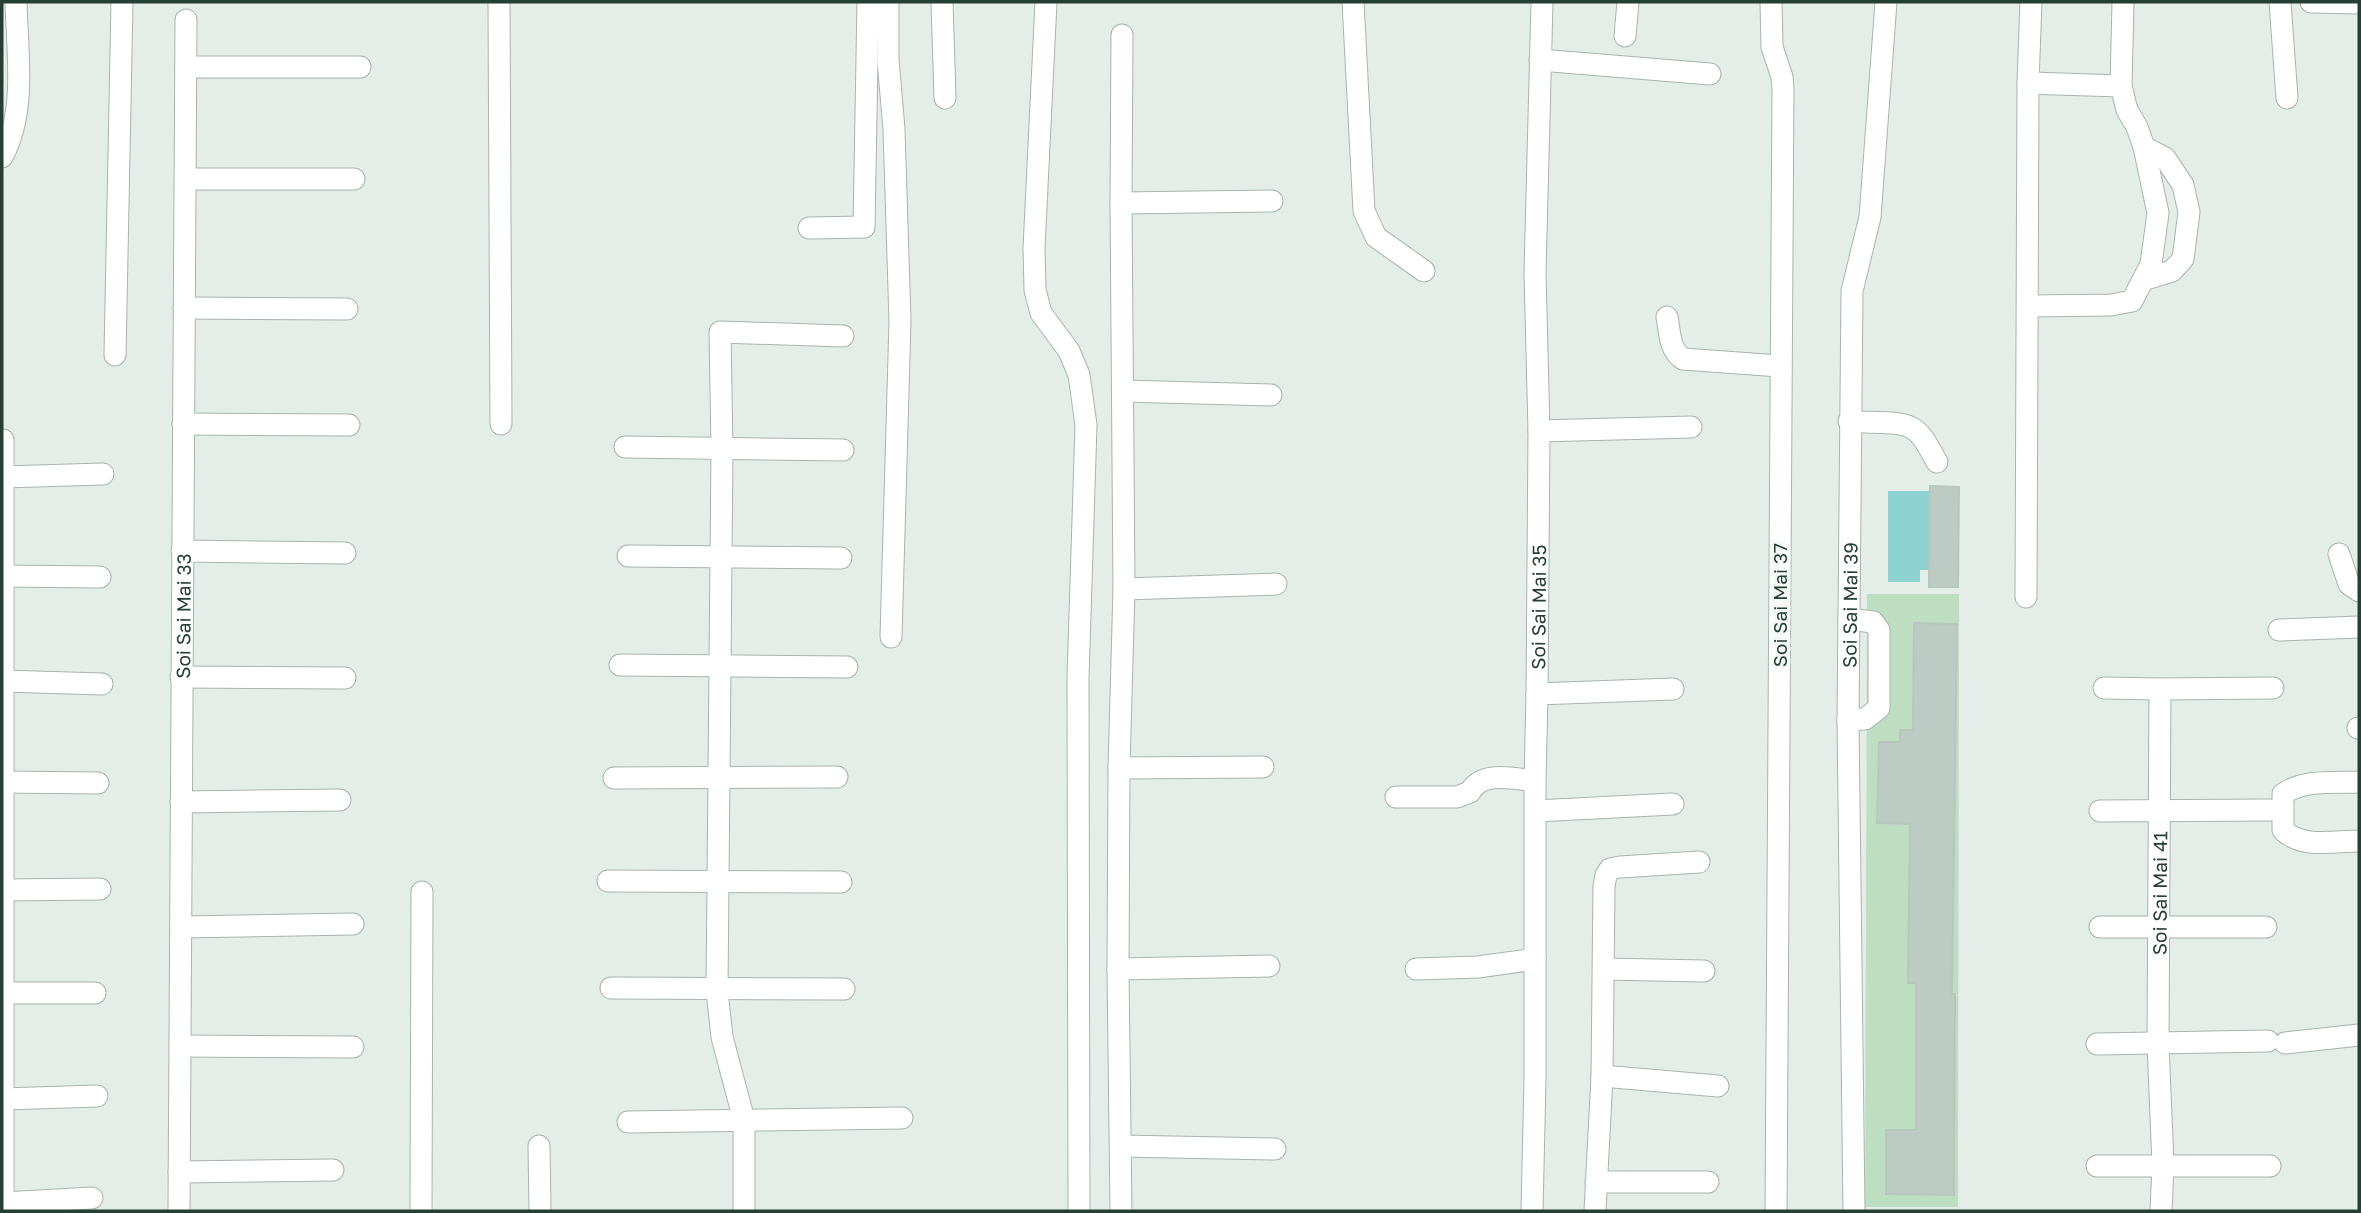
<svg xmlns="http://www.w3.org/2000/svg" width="2361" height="1213" font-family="'Golos Text',sans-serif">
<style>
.green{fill:#bedec1}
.water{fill:#8dd1d1}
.building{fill:#bccbc3;stroke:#b7c7be;stroke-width:2}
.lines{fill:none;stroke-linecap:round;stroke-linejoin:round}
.minor-casing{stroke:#a7b5ae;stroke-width:23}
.minor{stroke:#fff;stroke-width:21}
.labels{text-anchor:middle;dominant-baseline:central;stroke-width:7;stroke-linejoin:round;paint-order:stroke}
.street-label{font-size:19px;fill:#243f33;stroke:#f5faf7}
</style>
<rect width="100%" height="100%" fill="#e4ede8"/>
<path class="green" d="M1867,594H1959L1958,1207H1865Z"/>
<path class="water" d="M1888,491H1930L1929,570H1920V582H1888Z"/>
<path class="building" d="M1930,486L1959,487L1958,587H1929Z
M1914,623L1957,624L1952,994H1955L1954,1195L1886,1194V1130H1916V983H1908L1910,824L1877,823L1879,742H1900V730H1913Z"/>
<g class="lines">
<g class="minor-casing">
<g id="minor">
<path d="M499,2L501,424"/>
<path d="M888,2V60L894,129L900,321L891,637"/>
<path d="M942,2L945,98"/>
<path d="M1046,2L1034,248L1035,290L1041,313L1069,351L1079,375L1086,425L1078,678L1079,1211"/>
<path d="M1353,2L1364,211L1376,237L1424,271"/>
<path d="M1771,2L1772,47L1782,77L1783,89L1776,1211"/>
<path d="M2280,2L2287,98"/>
<path d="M2311,2L2359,3"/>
<path d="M1625,36L1628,2"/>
<path d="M1540,60L1710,74"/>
<path d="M186,67H360"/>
<path d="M2028,83L2121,86"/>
<path d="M2144,147L2165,158L2183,185L2189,212L2183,259L2172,271L2146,279"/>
<path d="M2,157C27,112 17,51 16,2"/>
<path d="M186,179H354"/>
<path d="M1121,203L1272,201"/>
<path d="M809,228L864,227L868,2"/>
<path d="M2028,306L2111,305L2132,301L2151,264L2158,213L2144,147L2137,127L2127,110L2121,86L2123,2"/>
<path d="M184,308L347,309"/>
<path d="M1667,317C1670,332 1669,350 1683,359L1780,366"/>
<path d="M115,355L122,2"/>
<path d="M1124,391L1271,395"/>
<path d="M1849,421C1868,424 1901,419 1915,430C1924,436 1931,452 1937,462"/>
<path d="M183,424L349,425"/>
<path d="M1539,431L1691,427"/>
<path d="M3,440V1211"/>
<path d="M625,447L843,450"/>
<path d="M3,477L103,474"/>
<path d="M182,551L345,553"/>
<path d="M2339,554L2349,584L2359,591"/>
<path d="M628,556L841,558"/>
<path d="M3,576L100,577"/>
<path d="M1124,589L1276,584"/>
<path d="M2026,597L2028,83L2031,2"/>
<path d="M2279,630L2359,627"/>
<path d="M620,665L847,667"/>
<path d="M181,677L345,678"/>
<path d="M3,681L102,684"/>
<path d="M2104,688L2160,689"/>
<path d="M1537,694L1673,689"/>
<path d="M1848,720L1865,719L1879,708V630L1873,622L1849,619"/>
<path d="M2358,728H2359"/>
<path d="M1119,768L1263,767"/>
<path d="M614,778L837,777"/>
<path d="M3,782L98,783"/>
<path d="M2359,782C2333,783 2305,779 2283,794V830C2302,849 2334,841 2359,841"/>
<path d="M1396,797H1457L1470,792C1482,770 1514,779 1535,781"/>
<path d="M181,802L340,800"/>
<path d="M1536,811L1673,804"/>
<path d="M2100,811L2270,810"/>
<path d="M608,881L841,882"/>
<path d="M4,890L100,889"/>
<path d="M181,927L353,924"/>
<path d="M2100,927H2266"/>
<path d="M1118,969L1269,966"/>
<path d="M1416,969L1478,967L1535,959"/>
<path d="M1604,969L1704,971"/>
<path d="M611,988L844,989"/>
<path d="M3,993H95"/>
<path d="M2285,1043L2359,1035"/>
<path d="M2097,1044L2268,1041"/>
<path d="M180,1046L353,1047"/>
<path d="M1602,1076L1718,1086"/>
<path d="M3,1099L97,1096"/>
<path d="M628,1122L902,1118"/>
<path d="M539,1146L540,1211"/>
<path d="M1122,1146L1275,1149"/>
<path d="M2097,1166H2270"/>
<path d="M179,1172L333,1170"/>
<path d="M1596,1182H1708"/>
<path d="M3,1203L92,1198"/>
<path id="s1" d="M179,1211L186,20"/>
<path d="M421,1211L422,892"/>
<path d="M744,1211V1120L722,1037L717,991L722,449L720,332L843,336"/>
<path d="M1121,1211L1118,969L1119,768L1124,589L1121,203L1122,35"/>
<path id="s2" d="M1532,1211L1535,1080V781L1537,694L1539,431L1535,273L1542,2"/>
<path d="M1595,1211L1602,1076L1604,886L1606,875L1610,869L1620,867L1699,862"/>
<path id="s3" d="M1854,1211L1848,720L1852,291L1870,217L1886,2"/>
<path id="s4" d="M2161,1211L2163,1165L2158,1044L2160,689L2273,688"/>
</g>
</g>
<use href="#minor" class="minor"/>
</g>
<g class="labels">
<g class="street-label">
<text transform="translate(1779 605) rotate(-90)">Soi Sai Mai 37</text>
<text stroke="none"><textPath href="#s3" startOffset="606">Soi Sai Mai 39</textPath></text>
<text stroke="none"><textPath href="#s2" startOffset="604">Soi Sai Mai 35</textPath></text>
<text stroke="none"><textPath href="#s1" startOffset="595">Soi Sai Mai 33</textPath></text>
<text stroke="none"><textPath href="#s4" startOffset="318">Soi Sai Mai 41</textPath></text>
</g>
</g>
<rect width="2361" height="1213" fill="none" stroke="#243f33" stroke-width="7"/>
</svg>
